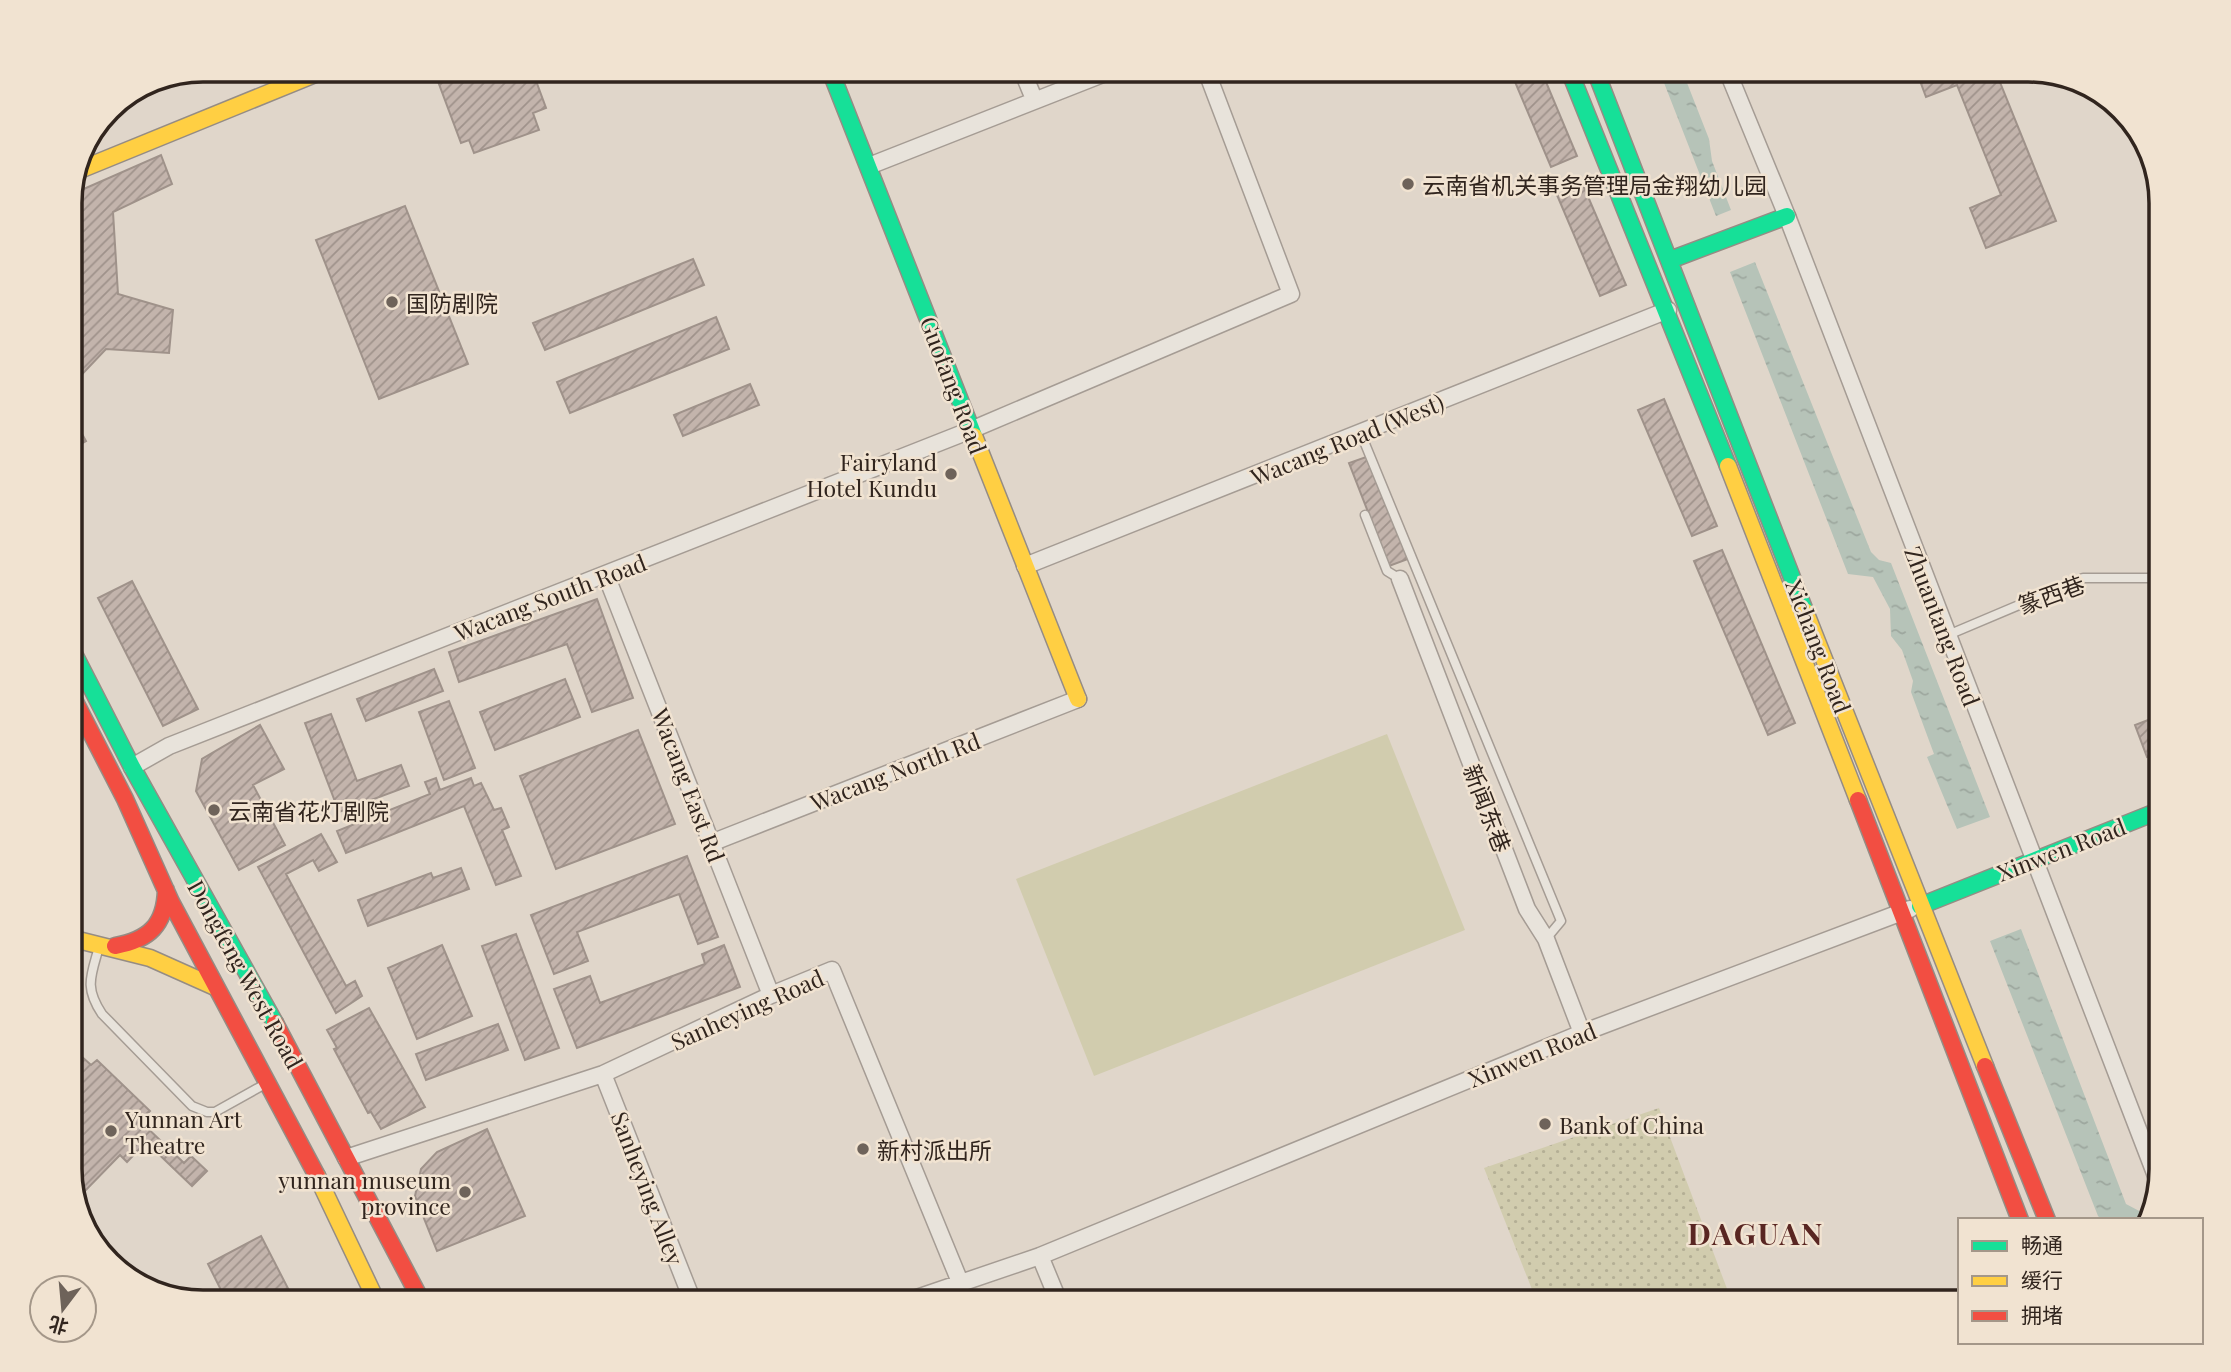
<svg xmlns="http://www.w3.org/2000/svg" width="2231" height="1372" font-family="'Playfair Display','Noto Sans SC',serif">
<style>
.park{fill:url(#park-dots)}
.pitch{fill:#d1ccae}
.water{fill:url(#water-ripples)}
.building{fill:url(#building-hatch);stroke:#9f928a;stroke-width:2}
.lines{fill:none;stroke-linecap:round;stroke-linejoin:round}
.lane-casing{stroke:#a59c94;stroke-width:11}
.street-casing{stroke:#a59c94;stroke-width:19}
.fast-casing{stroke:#958c84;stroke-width:19}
.slow-casing{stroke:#958c84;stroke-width:19}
.jam-casing{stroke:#958c84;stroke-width:19}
.lane{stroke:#e8e3db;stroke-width:8}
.street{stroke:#e8e3db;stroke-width:16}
.fast{stroke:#16e098;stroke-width:16}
.slow{stroke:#ffcf43;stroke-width:16}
.jam{stroke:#f24e42;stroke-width:16}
.poi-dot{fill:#6e635a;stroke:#f1e3d1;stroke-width:2.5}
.labels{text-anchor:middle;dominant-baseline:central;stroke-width:5;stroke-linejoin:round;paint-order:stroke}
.poi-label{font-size:23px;fill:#31251e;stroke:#f1e3d1;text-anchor:start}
.street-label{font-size:23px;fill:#31251e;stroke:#f1e3d1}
.district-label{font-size:30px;font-weight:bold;letter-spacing:2px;fill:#592622;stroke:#f1e3d1}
.rim{fill:none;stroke:#31251e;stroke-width:3.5}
</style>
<defs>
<pattern id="park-dots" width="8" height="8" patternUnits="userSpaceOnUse" patternTransform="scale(1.75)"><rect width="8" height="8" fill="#d1ccae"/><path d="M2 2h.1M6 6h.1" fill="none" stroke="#b4af95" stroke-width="1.8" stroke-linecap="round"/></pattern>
<pattern id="water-ripples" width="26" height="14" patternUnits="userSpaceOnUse" patternTransform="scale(1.75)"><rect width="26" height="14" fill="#b6c3b8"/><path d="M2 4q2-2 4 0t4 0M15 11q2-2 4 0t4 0" fill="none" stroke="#9da79e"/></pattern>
<pattern id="building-hatch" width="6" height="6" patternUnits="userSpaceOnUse" patternTransform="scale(1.75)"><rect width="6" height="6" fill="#c3b4ac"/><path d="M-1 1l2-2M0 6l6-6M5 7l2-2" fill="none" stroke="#9f928b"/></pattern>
</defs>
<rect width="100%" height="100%" fill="#e0d6ca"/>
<path class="park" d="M1659,1108L1732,1302H1537L1484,1168Z"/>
<path class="pitch" d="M1387,734L1465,930L1094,1076L1016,879Z"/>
<path class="water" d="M1659,70H1682L1709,139L1712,161L1731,210L1716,216Z
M1755,262L1871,552L1879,560L1891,563L1990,817L1957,829L1927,757L1934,754L1911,692L1913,681L1902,650L1891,636L1890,609L1873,577L1848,574L1730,272Z
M2021,929L2126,1204L2145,1214L2147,1220H2102L2098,1216L1990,941Z"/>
<path class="building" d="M443,70H532L546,108L533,113L539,130L474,153L469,140L461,143L436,76L444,73Z
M1510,70H1541L1577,156L1551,167Z
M1916,70H1995L2056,221L1986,248L1970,208L2001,195L1957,85L1926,97Z
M161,155L172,184L113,212L118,294L173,310L169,353L106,349L70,387V195Z
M1583,185L1626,285L1600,296L1557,195Z
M405,206L468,364L379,399L316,240Z
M693,259L704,285L545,350L533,323Z
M716,317L729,349L570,413L557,382Z
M750,384L759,405L683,436L674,415Z
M1664,399L1717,526L1692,536L1638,410Z
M70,412L86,441L70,450Z
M1369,456L1408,559L1389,566L1349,463Z
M1722,550L1795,723L1768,735L1694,561Z
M132,581L198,709L163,726L98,598Z
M597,599L633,698L592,712L567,644L459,682L449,652Z
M434,669L443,691L366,721L357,699Z
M565,679L580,717L495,750L480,712Z
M449,701L475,768L444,780L419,712Z
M331,714L357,781L401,765L409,786L339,812L305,723Z
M2161,715V752L2147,757L2135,725Z
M260,725L284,769L253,785L285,845L239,870L196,791L202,759Z
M638,730L675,824L556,869L520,776Z
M436,778L440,790L471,778L474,786L481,783L494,810L501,808L509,827L502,830L521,876L496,885L464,806L346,853L337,831L430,794L425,782Z
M321,834L337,862L319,871L313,860L286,874L346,986L355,981L362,996L336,1013L258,867Z
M687,856L718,937L698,944L679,894L577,932L588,961L554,974L531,915Z
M461,868L469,889L368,926L358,900L431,873L433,878Z
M516,934L559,1048L525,1060L482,946Z
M442,945L472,1016L417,1039L388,968Z
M724,945L740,987L577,1048L554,989L590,976L600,1003L705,964L702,954Z
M369,1008L425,1107L381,1129L371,1112L368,1113L334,1049L337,1048L327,1030Z
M498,1024L508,1050L426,1080L416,1054Z
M70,1046L91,1065L97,1060L150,1111L140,1121L184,1163L191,1156L207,1171L192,1186L146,1142L127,1162L120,1155L80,1196L84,1201L79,1206L70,1177Z
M487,1129L525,1216L437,1251L415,1196L421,1169L437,1152Z
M261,1236L295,1302H227L208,1264Z"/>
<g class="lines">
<g class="lane-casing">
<path id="lane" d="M1361,434L1561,921L1546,939
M1365,515L1387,571L1400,579
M1948,635L2083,578H2153L2161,575
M99,947C91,976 84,987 102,1014L192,1106L207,1112H215L267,1083"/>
</g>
<g class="street-casing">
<path id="street" d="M1022,70L1034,99
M1727,70L1787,216L2158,1181
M869,166L1113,70
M1025,566L1668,310
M606,575L771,995
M1400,579L1527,909L1546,939L1582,1033
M132,767L169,746L971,430L1291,294L1206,70
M711,843L1078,699
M603,1074L693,1302
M346,1158L603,1074L771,995L832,970L960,1282
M1040,1256L1059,1302
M905,1302L1040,1256L1582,1033L1910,909"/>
</g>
<g class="fast-casing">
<path id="fast" d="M830,70L974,436
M1569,70L1728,466
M1595,70L1805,611
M1670,260L1787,216
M70,646L132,767L275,1023
M1920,906L2161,810"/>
</g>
<g class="slow-casing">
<path id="slow" d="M82,169L325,70
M974,436L1078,699
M1728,466L1858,800
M1805,611L1985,1066
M70,938L150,958L215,987
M317,1176L377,1302"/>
</g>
<g class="jam-casing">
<path id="jam" d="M70,692L125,799L171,902L317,1176
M1858,800L2020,1220
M115,946C149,940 165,925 166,890
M275,1023L422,1302
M1985,1066L2047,1220"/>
</g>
<use href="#lane" class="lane"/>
<use href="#street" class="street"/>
<use href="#fast" class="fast"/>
<use href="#slow" class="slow"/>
<use href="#jam" class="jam"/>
</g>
<g class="poi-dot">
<circle cx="1408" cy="184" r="7"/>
<circle cx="392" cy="302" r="7"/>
<circle cx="951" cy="474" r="7"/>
<circle cx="214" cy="810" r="7"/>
<circle cx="1545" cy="1124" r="7"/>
<circle cx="111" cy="1131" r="7"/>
<circle cx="863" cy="1149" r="7"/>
<circle cx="465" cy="1192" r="7"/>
</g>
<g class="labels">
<g class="poi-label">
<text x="1422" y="184">云南省机关事务管理局金翔幼儿园</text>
<text x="406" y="302">国防剧院</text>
<text x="937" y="461" text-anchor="end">Fairyland<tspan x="937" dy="26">Hotel Kundu</tspan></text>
<text x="228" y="810">云南省花灯剧院</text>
<text x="125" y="1118">Yunnan Art<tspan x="125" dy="26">Theatre</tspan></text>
<text x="1559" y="1124">Bank of China</text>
<text x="877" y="1149">新村派出所</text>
<text x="451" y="1179" text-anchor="end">yunnan museum<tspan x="451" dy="26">province</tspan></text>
</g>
<g class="street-label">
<text transform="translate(954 385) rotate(69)">Guofang Road</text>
<text transform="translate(1347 439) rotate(-22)">Wacang Road (West)</text>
<text transform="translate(2051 594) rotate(-20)">篆西巷</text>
<text transform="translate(550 597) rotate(-21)">Wacang South Road</text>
<text transform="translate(1943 626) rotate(69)">Zhuantang Road</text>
<text transform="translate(1819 646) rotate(69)">Xichang Road</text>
<text transform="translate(895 771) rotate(-21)">Wacang North Rd</text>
<text transform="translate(689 785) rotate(69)">Wacang East Rd</text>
<text transform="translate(1488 808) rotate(69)">新闻东巷</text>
<text transform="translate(2061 849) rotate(-21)">Xinwen Road</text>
<text transform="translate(246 974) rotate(61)">Dongfeng West Road</text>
<text transform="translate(747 1009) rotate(-24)">Sanheying Road</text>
<text transform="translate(1532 1054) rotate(-22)">Xinwen Road</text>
<text transform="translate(648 1188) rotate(69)">Sanheying Alley</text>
</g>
<g class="district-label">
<text x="1756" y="1233">DAGUAN</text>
</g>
</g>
<path d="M0 0H2231V1372H0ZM203 82H2028A121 121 0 0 1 2149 203V1169A121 121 0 0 1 2028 1290H203A121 121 0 0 1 82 1169V203A121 121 0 0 1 203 82Z" fill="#f1e3d1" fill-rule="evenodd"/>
<path class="rim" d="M203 82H2028A121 121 0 0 1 2149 203V1169A121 121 0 0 1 2028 1290H203A121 121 0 0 1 82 1169V203A121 121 0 0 1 203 82Z"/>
<rect x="1958" y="1218" width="245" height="126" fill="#f1e3d1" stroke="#a49789" stroke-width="2"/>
<rect x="1972" y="1241" width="35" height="10" fill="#16e098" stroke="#a49789" stroke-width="2"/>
<text x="2021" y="1253" font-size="21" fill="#31251e">畅通</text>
<rect x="1972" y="1276" width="35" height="10" fill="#ffcf43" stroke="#a49789" stroke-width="2"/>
<text x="2021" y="1288" font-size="21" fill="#31251e">缓行</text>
<rect x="1972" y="1311" width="35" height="10" fill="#f24e42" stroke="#a49789" stroke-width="2"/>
<text x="2021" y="1323" font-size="21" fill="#31251e">拥堵</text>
<g transform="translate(63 1309) rotate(196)"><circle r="33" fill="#f1e3d1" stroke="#a49789" stroke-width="2"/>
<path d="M0-5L12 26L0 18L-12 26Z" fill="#6e635a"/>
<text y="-10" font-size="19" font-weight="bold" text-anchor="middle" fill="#31251e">北</text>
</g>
</svg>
